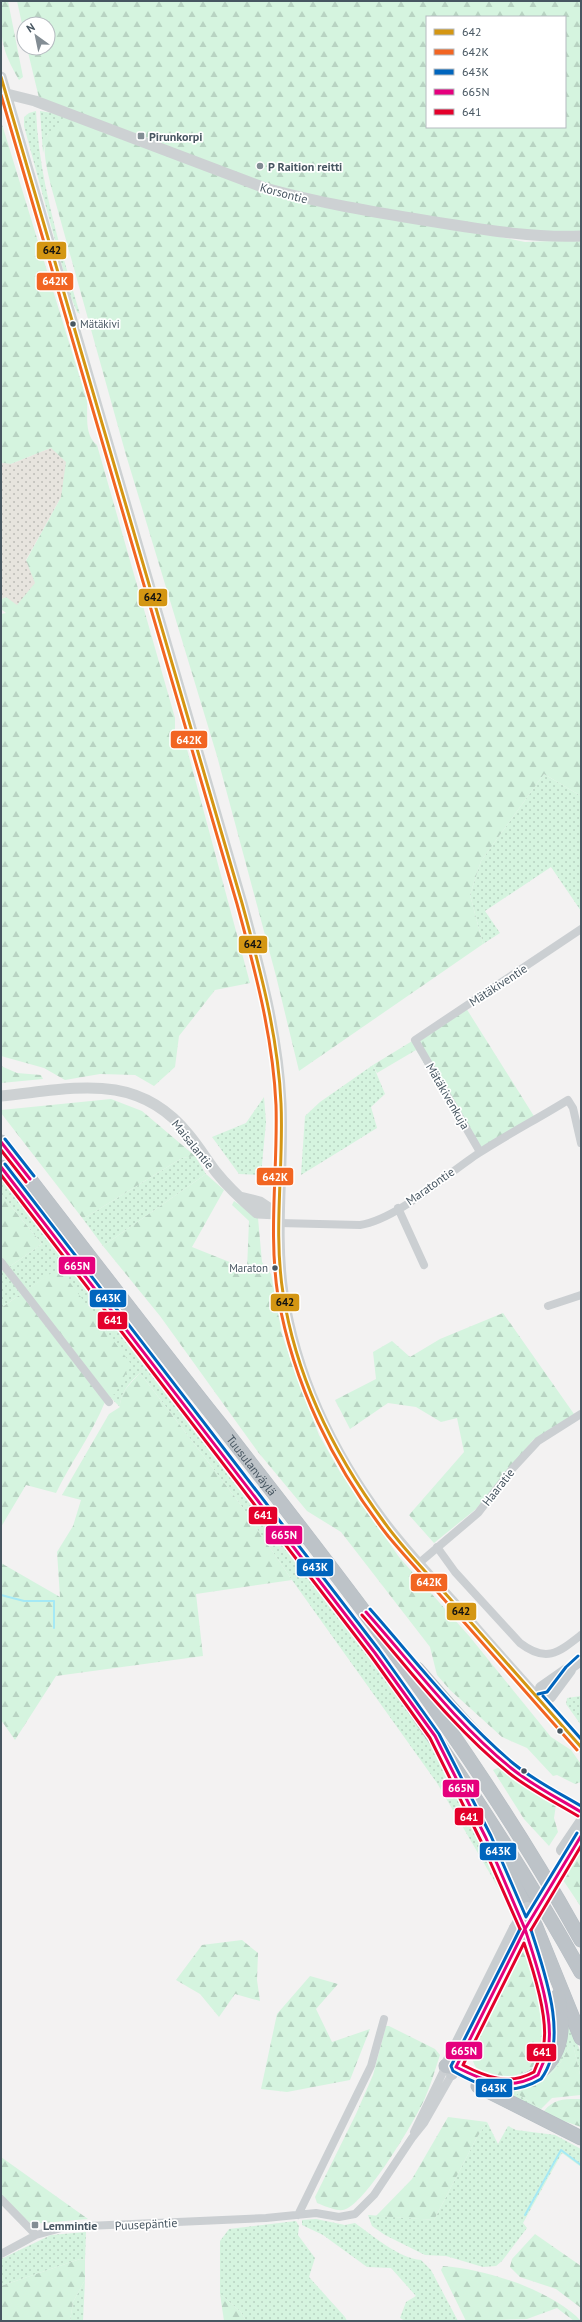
<svg xmlns="http://www.w3.org/2000/svg" width="582" height="2322" font-family="'PT Sans',sans-serif">
<style>
.grass{fill:url(#grass-dots)}
.forest{fill:url(#forest-firs);fill-rule:evenodd}
.sand{fill:url(#sand-dots)}
.lines{fill:none;stroke-linecap:round;stroke-linejoin:round}
.stream{stroke:#a5e9f5;stroke-width:2}
.motorway-casing{stroke:#b6bdc3;stroke-width:15}
.minor{stroke:#cbcfd2;stroke-width:8}
.secondary{stroke:#cdd1d3;stroke-width:11}
.primary{stroke:#c8cdd0;stroke-width:12}
.motorway{stroke:#bdc3c8;stroke-width:14}
.primary-bridge{stroke:#c8cdd0;stroke-width:12}
.bus-1-casing{stroke:#fff;stroke-width:6}
.bus-2-casing{stroke:#fff;stroke-width:6}
.bus-3-casing{stroke:#fff;stroke-width:6}
.bus-4-casing{stroke:#fff;stroke-width:6}
.bus-5-casing{stroke:#fff;stroke-width:6}
.bus-1{stroke:#d49613;stroke-width:3}
.bus-2{stroke:#f26522;stroke-width:3}
.bus-3{stroke:#0065bd;stroke-width:3}
.bus-4{stroke:#e5007d;stroke-width:3}
.bus-5{stroke:#e4002b;stroke-width:3}
.poi-dot{fill:#838d94;stroke:#fff;stroke-width:1.5}
.bus-dot{fill:#475661;stroke:#fff;stroke-width:1.5}
.labels{text-anchor:middle;dominant-baseline:central;stroke-width:3.5;stroke-linejoin:round;paint-order:stroke}
.bus-label{font-size:11px;fill:#475661;stroke:#fff;text-anchor:start}
.poi-label{font-size:12px;font-weight:bold;fill:#475661;stroke:#fff;text-anchor:start}
.street-label{font-size:12px;fill:#475661;stroke:#fff}
.line-badge{stroke:#fff;stroke-width:1.5}
.badge-label{font-size:11px;text-anchor:middle;font-weight:bold;fill:#fff}
.pale-badge-label{font-size:11px;text-anchor:middle;font-weight:bold;fill:#111}
</style>
<defs>
<pattern id="grass-dots" width="8" height="8" patternUnits="userSpaceOnUse"><rect width="8" height="8" fill="#d5f4df"/><path d="M2 2h.1M6 6h.1" fill="none" stroke="#b8d3c2" stroke-width="1.8" stroke-linecap="round"/></pattern>
<pattern id="forest-firs" width="22" height="20" patternUnits="userSpaceOnUse"><rect width="22" height="20" fill="#d5f4df"/><path d="M5 1l3.5 6h-7zM16 11l3.5 6h-7z" fill="#b8d3c2"/></pattern>
<pattern id="sand-dots" width="8" height="8" patternUnits="userSpaceOnUse"><rect width="8" height="8" fill="#e7e4de"/><path d="M2 2h.1M6 6h.1" fill="none" stroke="#bdbcb7" stroke-width="1.8" stroke-linecap="round"/></pattern>
</defs>
<rect width="100%" height="100%" fill="#f3f2f2"/>
<path class="grass" d="M36,111C39,181 60,247 80,314L77,312L70,295L24,126V117L29,113Z
M40,111L65,115L60,124L47,135L43,153Z
M544,774L581,796V911L551,867L485,911L500,933L483,944L470,895L481,861Z
M373,1065L385,1094L371,1107L377,1128L301,1175L305,1116L320,1102Z
M264,1097L266,1122L261,1175L239,1174L212,1137L246,1123Z
M195,1156L206,1174L103,1246L83,1219L182,1158Z
M1,1179L372,1662L420,1728L466,1803L519,1901L513,1913L437,1783L292,1580L238,1501L140,1373C129,1383 120,1393 120,1407L109,1396L59,1269L26,1290L9,1267L42,1244L1,1194Z
M4,1270L21,1294L1,1308V1272Z
M581,1696V1725L566,1704L567,1698Z
M562,2005L581,2053V2079L572,2041C557,2074 548,2078 516,2093L541,2109L539,2112L494,2087L546,2071Z
M487,2122L498,2144L508,2126L516,2130L555,2135L581,2149V2167L562,2153L523,2223L527,2228L502,2261L496,2266L483,2267L446,2256L425,2255L385,2235L372,2226L368,2215L434,2220L476,2139Z
M316,2219L345,2225L355,2223C372,2235 400,2259 421,2260L431,2270L458,2321H405L400,2318L406,2302L416,2296L391,2268L367,2267L323,2235L302,2225V2220Z
M296,2221L299,2226L298,2235L315,2258L309,2277L345,2317L347,2321H246L241,2312L220,2294V2241L229,2229Z
M86,2232L85,2260L80,2259L1,2286V2259L51,2235Z
M85,2280L83,2321H70L73,2302Z"/>
<path class="forest" d="M1,1H8L23,77L19,80C0,47 1,38 1,1Z
M17,1H581V232L552,234L399,214L265,187L39,98L27,48H48V24H24V33ZM427,17H565V127H427Z
M65,115L264,189L525,242L581,240V796L544,774L481,861L470,895L483,944L299,1071L276,976L217,756L126,455L51,186C48,173 40,144 48,134C54,127 61,123 65,115Z
M1,121L87,401C88,416 84,435 97,445L175,718V731L184,738L250,983L215,990L179,1036L175,1067L154,1086L135,1075L100,1074L65,1080L44,1068L1,1056V614L6,613L1,609V599L6,597L61,497L51,448L11,464L1,463Z
M466,1008L537,1121L480,1156L416,1050L377,1073L373,1065Z
M1,1066L17,1073L41,1075L43,1079L1,1083Z
M111,1099L142,1111L195,1156L182,1158L83,1219L1,1113V1110Z
M206,1174L224,1190L192,1247L247,1269L249,1221L232,1205L234,1201L258,1218L262,1262L271,1274L282,1334L292,1364L319,1435L340,1472L399,1557L470,1637L551,1737L571,1750L581,1764V1782L575,1784L557,1775L553,1776L527,1748L502,1737L450,1690L437,1675L430,1647L341,1532L307,1511L258,1452L160,1316L103,1246Z
M1,1194L42,1244L9,1267L1,1257Z
M59,1268L131,1364L115,1394L109,1396L26,1290Z
M21,1294L105,1402C92,1434 71,1462 56,1493L26,1485L1,1527V1308Z
M503,1313L574,1414L533,1440L476,1509L434,1543L409,1515L464,1452L457,1418L441,1422L416,1407L388,1403L350,1429L335,1400L376,1379L373,1352L392,1341L410,1357L440,1339Z
M140,1373L238,1501L292,1580L196,1594L203,1656L56,1676L15,1740L1,1720V1563L60,1597L57,1552L73,1526L81,1500L62,1495L109,1414L120,1407C120,1392 130,1384 140,1373Z
M500,1767L533,1792L556,1805L554,1818L558,1832L549,1846L524,1819L493,1770Z
M581,1854V1907L561,1877L575,1857Z
M526,1937C540,1970 555,2006 548,2043C547,2049 537,2064 532,2068C517,2079 479,2084 473,2061C471,2056 472,2048 472,2043Z
M242,1940L258,1953L257,1980L260,2001L235,1994L219,2017L200,1994L176,1980L202,1945Z
M310,1976L338,1984L316,2009L332,2042L370,2029L350,2080L287,2092L261,2089L277,2014Z
M386,2026H389L435,2049L440,2055C435,2070 431,2084 425,2098C416,2119 364,2207 343,2210C336,2211 324,2206 317,2203L315,2197L356,2114L373,2075Z
M572,2040L581,2079V2095L552,2098L541,2109L516,2093C548,2078 557,2075 572,2040Z
M581,2099V2127L558,2119L544,2111C554,2098 567,2099 581,2099Z
M448,2117L487,2122L476,2139L434,2220L376,2216L412,2179Z
M1,2157L88,2219L31,2224L1,2196Z
M535,2234L581,2266V2308L556,2289L520,2277L510,2267L512,2259Z
M80,2259L85,2260V2280L73,2302L70,2321H1V2286Z
M443,2266C485,2269 552,2290 581,2321H574L557,2308L527,2319L466,2321L441,2270Z
M220,2294L241,2312L246,2321H224Z"/>
<path class="sand" d="M51,448L66,462L61,497L26,560L35,583L17,605L6,597L1,599V463L11,464Z"/>
<g class="lines">
<path class="stream" d="M1,1595L24,1601H54V1628
M525,2215L561,2150L581,2165"/>
<g class="motorway-casing">
<g id="motorway">
<path id="s1" d="M1,1142C74,1236 146,1331 220,1424C349,1589 479,1756 581,1940"/>
<path d="M1,1167L375,1653C449,1756 519,1861 581,1972"/>
<path d="M417,1669C447,1703 476,1739 511,1768C533,1786 557,1797 581,1812"/>
<path d="M484,1826L536,1927L581,2038"/>
<path d="M446,2066C463,2067 475,2080 491,2083C527,2091 559,2066 561,2030C562,2019 560,2007 558,1996"/>
<path d="M478,2086L581,2138"/>
</g>
</g>
<path class="minor" d="M480,1152L415,1040L581,929
M398,1208L424,1265
M279,1223L360,1225C396,1220 447,1174 479,1153C508,1134 539,1118 568,1100L573,1108L581,1143
M1,1262L109,1402
M548,1306L581,1295
M437,1547L455,1572L520,1643C546,1663 558,1653 581,1635
M418,1564L478,1513L513,1468L538,1441L581,1414
M414,2132L446,2066
M1,2199L36,2235
M298,2215L371,2066L384,2019
M1,2254L36,2235L65,2227L266,2218L316,2213L339,2217L355,2214L374,2195L412,2138L424,2123L452,2074"/>
<path class="secondary" d="M1,77L242,903C260,969 278,1035 281,1103C284,1167 274,1230 283,1293C296,1377 333,1454 384,1522C405,1550 429,1575 452,1601C494,1650 538,1698 581,1747
M7,94L35,101L265,188C319,203 374,212 429,221C480,229 529,238 581,236
M1,1096C73,1089 137,1070 189,1135C199,1147 207,1160 216,1172C228,1187 242,1200 257,1213L278,1214
M240,1197L260,1202L278,1214"/>
<path class="primary" d="M570,1670L550,1697L539,1699L541,1688L581,1660
M562,1850L581,1822
M446,2066L515,1928
M452,2074L521,1938"/>
<use href="#motorway" class="motorway"/>
<path class="primary-bridge" d="M515,1928L527,1908
M521,1938L567,1858"/>
<g class="bus-1-casing">
<path id="bus-1" d="M1,77L242,903C260,969 278,1035 281,1103C284,1166 273,1230 283,1293C296,1377 334,1454 384,1522C404,1550 429,1575 452,1601C495,1650 538,1698 581,1747"/>
</g>
<g class="bus-2-casing">
<path id="bus-2" d="M1,95L237,904C255,970 273,1037 276,1105C278,1168 268,1233 278,1296C293,1383 333,1466 388,1536C407,1559 428,1581 448,1604C491,1653 534,1701 577,1750"/>
</g>
<g class="bus-3-casing">
<path id="bus-3" d="M5,1139L34,1176
M5,1164L379,1650L439,1734L491,1836L526,1917L577,1833
M370,1609C416,1661 460,1719 514,1764C535,1781 559,1793 581,1806
M538,1694L547,1692L566,1667L578,1656
M543,1696L581,1739
M520,1929L451,2066L453,2071C483,2088 509,2098 541,2079C570,2040 544,1971 531,1930"/>
</g>
<g class="bus-4-casing">
<path id="bus-4" d="M1,1142L30,1179
M1,1167L375,1653L435,1736L486,1838L525,1929
M366,1612C413,1665 456,1723 511,1768C533,1786 558,1798 581,1812
M525,1929C535,1960 555,2018 548,2049C546,2058 541,2067 538,2075C509,2092 484,2081 456,2067Z
M525,1929L581,1836"/>
</g>
<g class="bus-5-casing">
<path id="bus-5" d="M1,1150L26,1182
M1,1175L371,1656L430,1738L481,1841L520,1929
M362,1615C409,1669 453,1728 509,1773C530,1790 555,1802 578,1816
M531,1930L581,1846
M524,1943C533,1969 550,2021 543,2048C541,2056 537,2064 534,2072C509,2086 486,2077 463,2065Z"/>
</g>
<use href="#bus-1" class="bus-1"/>
<use href="#bus-2" class="bus-2"/>
<use href="#bus-3" class="bus-3"/>
<use href="#bus-4" class="bus-4"/>
<use href="#bus-5" class="bus-5"/>
</g>
<g class="poi-dot">
<rect x="137" y="132" width="8" height="8" rx="2"/>
<circle cx="260" cy="166" r="4"/>
<rect x="31" y="2221" width="8" height="8" rx="2"/>
</g>
<g class="bus-dot">
<circle cx="73" cy="324" r="3.5"/>
<circle cx="275" cy="1268" r="3.5"/>
<circle cx="560" cy="1731" r="3.5"/>
<circle cx="524" cy="1771" r="3.5"/>
</g>
<g class="labels">
<g class="bus-label">
<text x="80" y="324">Mätäkivi</text>
<text x="268" y="1268" text-anchor="end">Maraton</text>
</g>
<g class="poi-label">
<text x="149" y="136">Pirunkorpi</text>
<text x="268" y="166">P Raition reitti</text>
<text x="43" y="2225">Lemmintie</text>
</g>
<g class="street-label">
<text transform="translate(284 193) rotate(15)">Korsontie</text>
<text transform="translate(498 985) rotate(-33)">Mätäkiventie</text>
<text transform="translate(448 1096) rotate(60)">Mätäkivenkuja</text>
<text transform="translate(193 1144) rotate(51)">Maisalantie</text>
<text transform="translate(430 1186) rotate(-35)">Maratontie</text>
<text stroke="none"><textPath href="#s1" startOffset="409">Tuusulanväylä</textPath></text>
<text transform="translate(498 1487) rotate(-52)">Haaratie</text>
<text transform="translate(146 2224) rotate(-3)">Puusepäntie</text>
</g>
</g>
<g class="line-badge">
<rect x="36" y="241" width="31" height="19" rx="4" fill="#d49613"/>
<rect x="36" y="272" width="38" height="19" rx="4" fill="#f26522"/>
<rect x="138" y="588" width="30" height="19" rx="4" fill="#d49613"/>
<rect x="170" y="730" width="38" height="19" rx="4" fill="#f26522"/>
<rect x="238" y="935" width="30" height="19" rx="4" fill="#d49613"/>
<rect x="256" y="1167" width="38" height="19" rx="4" fill="#f26522"/>
<rect x="58" y="1256" width="38" height="19" rx="4" fill="#e5007d"/>
<rect x="89" y="1289" width="38" height="19" rx="4" fill="#0065bd"/>
<rect x="270" y="1293" width="30" height="19" rx="4" fill="#d49613"/>
<rect x="97" y="1311" width="31" height="19" rx="4" fill="#e4002b"/>
<rect x="248" y="1506" width="30" height="19" rx="4" fill="#e4002b"/>
<rect x="265" y="1525" width="38" height="20" rx="4" fill="#e5007d"/>
<rect x="296" y="1558" width="38" height="19" rx="4" fill="#0065bd"/>
<rect x="410" y="1573" width="38" height="19" rx="4" fill="#f26522"/>
<rect x="446" y="1602" width="31" height="19" rx="4" fill="#d49613"/>
<rect x="442" y="1779" width="38" height="19" rx="4" fill="#e5007d"/>
<rect x="454" y="1807" width="30" height="19" rx="4" fill="#e4002b"/>
<rect x="479" y="1842" width="38" height="19" rx="4" fill="#0065bd"/>
<rect x="445" y="2041" width="38" height="19" rx="4" fill="#e5007d"/>
<rect x="526" y="2043" width="31" height="19" rx="4" fill="#e4002b"/>
<rect x="475" y="2078" width="38" height="20" rx="4" fill="#0065bd"/>
</g>
<g class="badge-label">
<text x="55" y="285">642K</text>
<text x="189" y="744">642K</text>
<text x="275" y="1181">642K</text>
<text x="77" y="1270">665N</text>
<text x="108" y="1302">643K</text>
<text x="113" y="1324">641</text>
<text x="263" y="1519">641</text>
<text x="284" y="1539">665N</text>
<text x="315" y="1571">643K</text>
<text x="429" y="1586">642K</text>
<text x="461" y="1792">665N</text>
<text x="469" y="1821">641</text>
<text x="498" y="1855">643K</text>
<text x="464" y="2055">665N</text>
<text x="542" y="2056">641</text>
<text x="494" y="2092">643K</text>
</g>
<g class="pale-badge-label">
<text x="52" y="254">642</text>
<text x="153" y="601">642</text>
<text x="253" y="948">642</text>
<text x="285" y="1306">642</text>
<text x="461" y="1615">642</text>
</g>
<rect width="582" height="2322" fill="none" stroke="#475661" stroke-width="4"/>
<rect x="426" y="16" width="140" height="112" fill="#ffffff" stroke="#b5bbc0"/>
<rect x="434" y="29" width="20" height="6" fill="#d49613" stroke="#b5bbc0"/>
<text x="462" y="36" font-size="12" fill="#475661">642</text>
<rect x="434" y="49" width="20" height="6" fill="#f26522" stroke="#b5bbc0"/>
<text x="462" y="56" font-size="12" fill="#475661">642K</text>
<rect x="434" y="69" width="20" height="6" fill="#0065bd" stroke="#b5bbc0"/>
<text x="462" y="76" font-size="12" fill="#475661">643K</text>
<rect x="434" y="89" width="20" height="6" fill="#e5007d" stroke="#b5bbc0"/>
<text x="462" y="96" font-size="12" fill="#475661">665N</text>
<rect x="434" y="109" width="20" height="6" fill="#e4002b" stroke="#b5bbc0"/>
<text x="462" y="116" font-size="12" fill="#475661">641</text>
<g transform="translate(36 36) rotate(327)"><circle r="19" fill="#ffffff" stroke="#b5bbc0"/>
<path d="M0-3L7 15L0 10L-7 15Z" fill="#838d94"/>
<text y="-6" font-size="11" font-weight="bold" text-anchor="middle" fill="#475661">N</text>
</g>
</svg>
